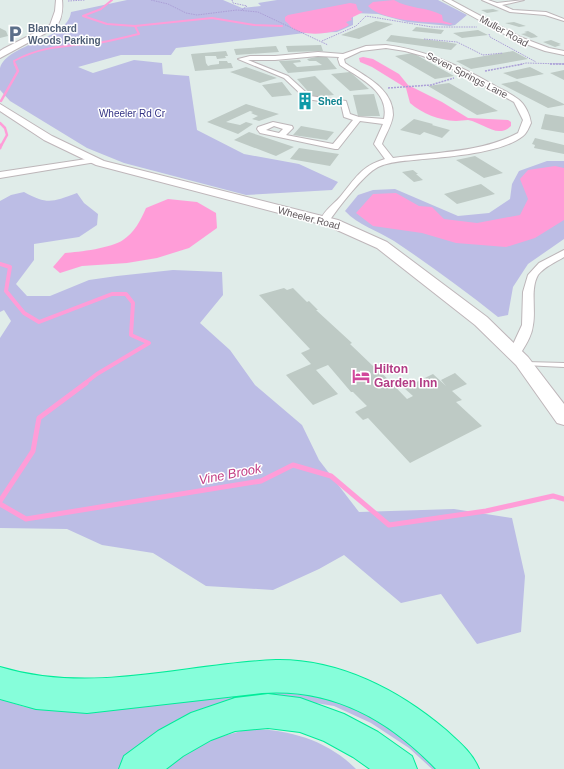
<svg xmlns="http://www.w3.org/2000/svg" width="564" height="769" font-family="Arial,sans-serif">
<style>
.green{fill:#bcbde5}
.water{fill:#ff9dd8}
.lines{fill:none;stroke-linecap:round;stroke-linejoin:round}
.stream-far4{stroke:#ff9dd8;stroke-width:2}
.stream-far3{stroke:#ff9dd8;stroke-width:2.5}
.stream-far2{stroke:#ff9dd8;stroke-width:3}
.stream-far1{stroke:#ff9dd8;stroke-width:4}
.stream{stroke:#ff9dd8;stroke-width:5}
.building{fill:#becac5}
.service-casing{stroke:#bdb6b9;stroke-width:2}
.minor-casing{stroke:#bdb6b9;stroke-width:2}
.tertiary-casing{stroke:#bdb6b9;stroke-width:2}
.secondary-casing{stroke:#bfb6ba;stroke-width:2}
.motorway-casing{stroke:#00ec99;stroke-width:2}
.path-far1{stroke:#ab9fd7;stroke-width:1;stroke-dasharray:1.5 1;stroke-linecap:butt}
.path{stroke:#ab9fd7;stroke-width:1.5;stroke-dasharray:2 1;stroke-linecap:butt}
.service{fill:#fff;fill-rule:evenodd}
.minor{fill:#fff;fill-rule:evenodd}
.tertiary{fill:#fff;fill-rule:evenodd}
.secondary{fill:#fff;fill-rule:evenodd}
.motorway{fill:#86feda;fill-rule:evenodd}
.labels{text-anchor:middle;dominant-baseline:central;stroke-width:3;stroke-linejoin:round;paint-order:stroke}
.far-service-label{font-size:10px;font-weight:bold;fill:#4e5e75;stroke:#fff;text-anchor:start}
.far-street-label{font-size:10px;fill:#61595d;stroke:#fff}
.far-culture-label{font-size:10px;font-weight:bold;fill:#0d838f;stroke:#fff;text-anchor:start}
.far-park-label{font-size:10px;fill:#343485;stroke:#fff}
.hotel-label{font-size:12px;font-weight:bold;fill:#b23c85;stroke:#fff;text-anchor:start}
.water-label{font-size:13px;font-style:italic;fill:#c33f85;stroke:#fff}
</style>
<rect width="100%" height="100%" fill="#e0ece9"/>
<path class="green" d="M223,0L242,8L261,6L258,3L277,0H438L467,15L455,25L450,26L407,22L378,14L353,13V25L337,32L305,33L176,48L171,55H121L78,67L93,73L134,60L162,63L163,74L189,76L197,130L244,154L299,164L338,182L332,190L246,195L124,163L87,148L10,101L0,90C0,84 0,74 0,68C8,43 67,41 71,12L127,0Z
M547,161H564V239L528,264L513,287L508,315L498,317C464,290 430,265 394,241C378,231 358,225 345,211L358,195L373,190L395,189L458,216L489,213L510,199L512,184L519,171Z
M24,192C48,205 52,202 77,193L84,203L98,214L97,225L79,237L34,244V260L16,284L27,296H50L89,280L117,276L173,270L222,272L223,295L200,323L230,350L255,385L302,425L319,460L359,512L454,509L512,518L525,576L521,632L477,644L441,594L401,603L344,555L319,569L273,590L206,586L153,553L102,545L67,529L0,528V338L11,321L4,310L0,312V201L11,195Z
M282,688L365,708L444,769H432L409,748L371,723L334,706L297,700L119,769H0V699L25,707L41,709Z
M248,729C288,729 327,740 356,769H160L206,741Z"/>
<path class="water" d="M394,0C409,9 427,7 442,15L443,21L453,24C449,25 446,24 441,23C422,22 381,20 368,6L373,2Z
M350,3L356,4L358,10L363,12L351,18L352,20L346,22L349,25C337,34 303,38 291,27C289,25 288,23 285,21V17L288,15Z
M363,57L373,59L399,74L408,85L442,102L468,118L508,120L511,122V126C497,139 484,123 468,120C464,120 460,121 456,121C438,120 423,114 410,103L406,88L372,67L360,62L359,58Z
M555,166L564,168V220L535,238L506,247L456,243L422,233L373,226L356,213L373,194L396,193L419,206L432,207L444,219L477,223L520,215L528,199L520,179L528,170Z
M168,199L197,202L216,213L217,228L189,248L157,258L127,263L82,266L60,273L53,267L65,253C79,252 112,248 123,240C134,233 141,220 146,208Z"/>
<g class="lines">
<path class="stream-far4" d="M112,0L101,9L83,16L107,24L135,26L212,18L254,25L282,26
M15,65L14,61C41,46 67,46 97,43C111,41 125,37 139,34L135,26"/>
<path class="stream-far3" d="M1,101L18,71L15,64
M0,123L5,128L7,135L1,146"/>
<path class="stream-far2" d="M0,148L1,145"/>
<path class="stream-far1" d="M0,264L10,267L6,291L24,313L39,322L112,294H126L133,303L131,335L149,343L97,374L84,384"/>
<path class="stream" d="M0,501L33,451L39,418L86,383
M0,504L26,519L261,481L293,465L331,476L389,525L486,511L553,496L564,499"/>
</g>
<path class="building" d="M493,9L499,11L487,13L481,10Z
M376,21L393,24L359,39L341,35Z
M514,22L526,26L519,27L505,23Z
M416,27L444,30L441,34L412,31Z
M0,28L6,31L8,36L0,38Z
M478,30L488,35L462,38L453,33Z
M528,31L534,34L538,37L531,38L521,34L527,33L524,32Z
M391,35L446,42L457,44L451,50L386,41Z
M551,40L561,44H558L561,45L555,47L543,42Z
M321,45L323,51L288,52L286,46Z
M276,46L279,52L236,55L234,49Z
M226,51L228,56H225L226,58L217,59L216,56H205L206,63L208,66L211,65L219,64V61H227L228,63H231L233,68L195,71L191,54Z
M513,51L528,59L471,69L456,61Z
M413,53L454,76L435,79L395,56Z
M316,57H327L337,69L288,73L279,61L300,60L301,62L293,63L297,67L322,65L316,61H309L307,59Z
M246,67L277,78L260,83L230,72Z
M530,67L544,74L517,79L503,73Z
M564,70V80L550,73Z
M350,72L369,89L350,91L331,74Z
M315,76L334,95L313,97L297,79Z
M517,81L564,104V105L548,108L501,84Z
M282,82L292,95L272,97L262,85Z
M449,83L498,111L477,115L428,86Z
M374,94L380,116H358L353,95Z
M246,104L279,114L259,121L252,119L258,116L251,113L253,112L250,111L226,122L240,125L246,122L253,124L238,134L207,122Z
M545,114L564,117V133L541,129Z
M414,119L433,124L432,125L450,130L442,138L424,132L420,135L400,130Z
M301,126L334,132L327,140L293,135Z
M249,132L294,147L276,156L234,140Z
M535,138L564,145V154L534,148L535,145L532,144Z
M299,148L339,154L330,166L290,159Z
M475,156L503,173L484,178L456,160Z
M413,170L418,174H416L423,180L414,182L402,172Z
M481,184L495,194L457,204L444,194Z
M284,288L287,290L293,288L307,302L309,301L318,310H316L352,343L350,344L373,366L374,365L407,399L413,396L404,388L433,374L446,386L441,380L455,373L467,384L452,391L462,400L456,402L482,426L410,463L368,418L363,420L355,412L367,406L353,392H351L328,365L316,370L338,394L313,405L286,375L311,364L301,353L310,349L259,295Z"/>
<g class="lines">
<g class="service-casing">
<path id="service" d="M526,362L564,363V367L524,365L523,364L524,363Z"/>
</g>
<g class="minor-casing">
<path id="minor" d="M482,0H488L497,3L524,0L502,5L513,10L546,12L564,19V21L545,15L510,12Z
M386,45C425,50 458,65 492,84C500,89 510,93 518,99C525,104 530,115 531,123C529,127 527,133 523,136C501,154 443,157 414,160C402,161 389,162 378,167C364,174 337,209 328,223H322L320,221C324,210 333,205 340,197C355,179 361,166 385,159L374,144L383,124L360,121L338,149H335L260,133L257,129L258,127L273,122L292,126L293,128L286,135L333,144L353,120L344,117L341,104L306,99L284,78L238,59L250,56H275L318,52L343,54L366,46ZM386,48L405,51L423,56L461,73L514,102L523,120L518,133C481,153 434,152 393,158L382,144C385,135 392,125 393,115C393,88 364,76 345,63L344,59L361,51ZM318,56L339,57L338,59L340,65C359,78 390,91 384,119L359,117L350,114L346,101L310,96L288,76L248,60H275ZM274,126L283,129L279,133L266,130Z
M93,158L97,160L96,162L0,178V172Z
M564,250V257C556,262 544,267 538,275C530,289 536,309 533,325C532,336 525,346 519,356H511L509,353L522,325L523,292L528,275L539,263Z"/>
</g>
<g class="tertiary-casing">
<path id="tertiary" d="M443,0H451L520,37L549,48L564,51V55L545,51L515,40Z"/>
</g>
<g class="secondary-casing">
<path id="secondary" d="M56,0H62C63,10 62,20 55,28L0,58V51L3,49L50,25L55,11Z
M0,104L52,136L104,161L338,220L387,242L487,317L528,357L564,404V425L557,423L516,365L475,325L377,248L328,226L96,165L44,140L0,111Z"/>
</g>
<g class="motorway-casing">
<path id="motorway" d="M276,660C339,659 399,690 446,730C459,742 472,752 479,769H436C388,719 332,688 262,693L87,713L36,709L0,699V667C93,695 182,664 276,660Z
M268,694L300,698L344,714L378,732L412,756L417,769H370L353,757L324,741L300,732L268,728L235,731L211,740L183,756L166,769H119L124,756L158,731L191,713L235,698Z"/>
</g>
<path class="path-far1" d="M151,0L168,4L186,13L197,15L237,10L258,12L328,45
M232,0L233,3L247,6L242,10
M68,1L85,0
M489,34L490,37L536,62
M424,39L457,42L483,55
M322,41L356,26L366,16L432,27H477
M483,55L503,53
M518,65L526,63L564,64"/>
<path class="path" d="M550,64H564
M485,71L523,64
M388,88L431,85L454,78"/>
<use href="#service" class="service"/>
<use href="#minor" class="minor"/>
<use href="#tertiary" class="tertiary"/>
<use href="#secondary" class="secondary"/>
<use href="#motorway" class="motorway"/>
</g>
<defs>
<g id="parking-bare" transform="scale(1.38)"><path d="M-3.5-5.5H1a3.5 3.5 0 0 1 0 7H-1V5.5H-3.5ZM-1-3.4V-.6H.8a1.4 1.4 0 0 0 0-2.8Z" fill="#5c6f8a" stroke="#fff" stroke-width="2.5" paint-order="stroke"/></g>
<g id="building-bare" transform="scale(1.38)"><path d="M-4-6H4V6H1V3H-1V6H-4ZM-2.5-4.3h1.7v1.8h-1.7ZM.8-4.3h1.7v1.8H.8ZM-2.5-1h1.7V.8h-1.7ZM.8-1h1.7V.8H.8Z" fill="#0f9aa8" stroke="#fff" stroke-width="2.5" paint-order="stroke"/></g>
<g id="hotel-bare" transform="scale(1.38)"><path d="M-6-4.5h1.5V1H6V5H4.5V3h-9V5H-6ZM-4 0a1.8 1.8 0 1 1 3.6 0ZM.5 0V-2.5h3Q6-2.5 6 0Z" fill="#d1479c" stroke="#fff" stroke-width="2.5" paint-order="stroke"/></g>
</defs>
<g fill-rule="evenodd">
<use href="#parking-bare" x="15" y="34"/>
<use href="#building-bare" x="305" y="101"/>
<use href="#hotel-bare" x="361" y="376"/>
</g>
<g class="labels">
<g class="far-service-label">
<text x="28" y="28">Blanchard<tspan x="28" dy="12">Woods Parking</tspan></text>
</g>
<g class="far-street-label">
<text transform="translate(504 31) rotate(29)">Muller Road</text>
<text transform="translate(467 75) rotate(27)">Seven Springs Lane</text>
<text transform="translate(309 218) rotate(15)">Wheeler Road</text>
</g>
<g class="far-culture-label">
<text x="318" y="101">Shed</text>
</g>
<g class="far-park-label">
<text x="132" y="113">Wheeler Rd Cr</text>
</g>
<g class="hotel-label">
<text x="374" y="369">Hilton<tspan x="374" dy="14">Garden Inn</tspan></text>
</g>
<g class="water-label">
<text transform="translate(230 474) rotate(-11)">Vine Brook</text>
</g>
</g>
</svg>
